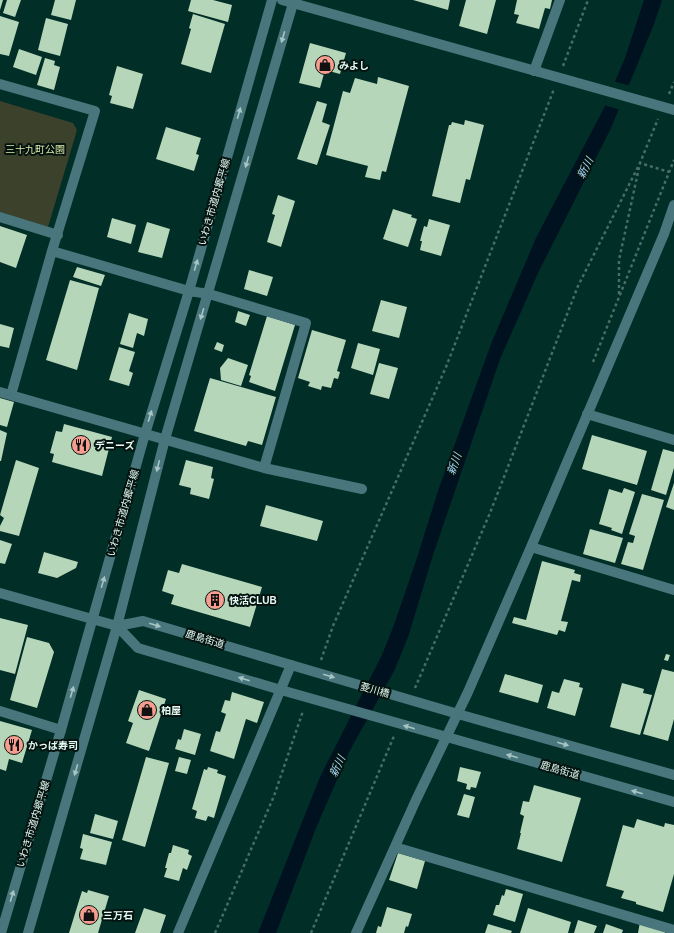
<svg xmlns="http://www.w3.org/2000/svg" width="674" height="933" font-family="Arial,'Noto Sans JP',sans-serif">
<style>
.green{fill:#3c412c}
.water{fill:#00111f}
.pier{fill:#012e26}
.building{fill:#b6d6b9}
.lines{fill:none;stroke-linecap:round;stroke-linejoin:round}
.path{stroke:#476d65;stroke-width:2.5;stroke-dasharray:3 3;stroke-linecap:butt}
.minor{stroke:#48767c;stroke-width:10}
.tertiary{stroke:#48767c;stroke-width:10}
.tertiary-bridge{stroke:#48767c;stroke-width:10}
.oneway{fill:#a6c5c3}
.labels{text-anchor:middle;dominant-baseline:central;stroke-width:4;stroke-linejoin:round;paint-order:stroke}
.poi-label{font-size:10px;font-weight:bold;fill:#e4faf3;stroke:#04130f;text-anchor:start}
.park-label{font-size:10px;fill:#d9e7a8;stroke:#04130f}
.street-label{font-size:10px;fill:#e4faf3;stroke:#04130f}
.water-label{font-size:11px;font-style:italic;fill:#a8d9f8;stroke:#04130f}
</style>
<rect width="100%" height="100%" fill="#012e26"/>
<path class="green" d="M0,101L73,123L77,130L48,227L0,212Z"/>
<path class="water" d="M644,0H662L654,24L611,128L538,273L500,359L433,555L408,637L394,671L349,752L316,828L276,933H258L320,777L382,655L394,625L417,558L438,491L491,344L536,238L604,108L625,58Z"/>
<path class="pier" d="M613,81L631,86L621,110L603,105Z"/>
<path class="building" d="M0,0H3L0,10Z
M7,0H21L15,17L3,13Z
M55,0H76L71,20L51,15Z
M191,0H213L232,5L228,22L188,11Z
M413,0H450L448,10Z
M466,0H496L487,34L459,26Z
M517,0H552L550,9L545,8L539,29L516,23L519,15L514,14Z
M193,14L225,24L211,73L181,64L191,29L189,28Z
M0,16L19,22L9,56L0,54Z
M46,18L68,24L60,56L38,50Z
M310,43L346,53L340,74L325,70L320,88L299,83Z
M19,49L42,57L36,75L13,67Z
M45,58L55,61L54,65L60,67L54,90L37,85Z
M117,66L143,74L133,109L110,103L112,96L109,95Z
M378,77L409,86L386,172L382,171L380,180L365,177L368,166L326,155L343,91L350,93L355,78L377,84Z
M317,101L327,104L322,122L330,125L317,165L297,159Z
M465,120L484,125L470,180L466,179L460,203L432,196L449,125H451L452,122L464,125Z
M166,127L201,138L196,154L199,155L194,171L156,159Z
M278,195L295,201L281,247L267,242L275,215L272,214Z
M393,209L412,215L411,217L417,219L408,247L383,239Z
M112,218L136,225L131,244L107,237Z
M429,219L450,225L441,256L420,250L422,241H420L424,226L427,227Z
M147,222L170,229L162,258L138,252Z
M0,226L27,235L16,268L0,262Z
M77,267L105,275L101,286L73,277Z
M249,270L273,277L267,296L244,289Z
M70,280L99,288L77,370L46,360Z
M381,300L407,307L399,338L372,331Z
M238,311L250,315L246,326L235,322Z
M129,313L148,319L144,336L137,333L133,348L120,344Z
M267,316L295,325L275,391L249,382L251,376L249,375Z
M0,324L14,328L9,348L0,346Z
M312,330L346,340L337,371L340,372L338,379L334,378L331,388L322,386L321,390L308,386L310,382L298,378Z
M217,342L224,345L222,352L214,349Z
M358,343L380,349L373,375L351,368Z
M119,347L135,352L129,371L133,373L129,386L109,380Z
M228,358L248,365L241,386L221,380L220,368Z
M379,363L398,368L389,399L370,394Z
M210,378L276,397L262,445L248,441L246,446L194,431Z
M0,398L14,402L7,427L0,425Z
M64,424L112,437L102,476L52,462L54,454L50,453L56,431L62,432Z
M0,430L7,433L1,461H0Z
M592,435L647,451L637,485L582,469Z
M663,449L674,452V468L666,495L651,490Z
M16,460L39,468L19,536L0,531V526L4,518L0,515Z
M186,460L213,467L211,478L214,479L209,499L190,494L191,488L179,485Z
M674,483V510L666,507Z
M624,488L635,492L622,534L611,530L612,528L599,524L609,489L622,493Z
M642,494L664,500L643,570L621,564L628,542L633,543L635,536L629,534Z
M266,505L323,521L317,541L260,526Z
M590,529L623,538L615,563L583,554Z
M0,540L12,544L5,564L0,563Z
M44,552L78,562L76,568L57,578L38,573Z
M542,561L575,570L574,573L581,575L580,582L572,580L561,621L568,622L565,632L559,630L557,635L512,623L514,617L526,620Z
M182,564L262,587L250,627L171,604L174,595L162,591L168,570L179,573Z
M0,618L28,625L15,674L0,670Z
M27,637L49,643L54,652L37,708L10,700Z
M666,654L670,655L668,661L664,660Z
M662,669L674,672V719L668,741L643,734Z
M505,674L543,685L538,703L499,692Z
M564,679L580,683L579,687L583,688L575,716L547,708L552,691L559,693Z
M622,683L644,689L643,693L652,695L640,735L610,727Z
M139,690L166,699L149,751L126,743L133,723L128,721Z
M232,692L264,702L257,723L246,719L234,759L210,751L216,731L220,732L226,714L221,712L225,700L230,701Z
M0,721L32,730L22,763L9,759L6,771L0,769Z
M184,729L201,734L195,755L175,749L178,739L181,740Z
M146,757L169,763L145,847L122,840Z
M179,757L191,760L187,774L175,771Z
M208,767L218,770L217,773L226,776L214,818L208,816L206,821L195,818L197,811L192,809L204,769L207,770Z
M460,767L481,772L476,788L471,787L470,790L466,789L467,784L457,781Z
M534,785L581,798L562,862L517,849L521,833H520L524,816L520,814L523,801L529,802Z
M464,794L475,797L469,818L457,815Z
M95,814L118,821L113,839L90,833Z
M637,819L664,827L665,823L674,825V874L663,912L636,904V902L621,898L624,891L606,886L623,825L634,828Z
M83,834L112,842L106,865L80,859L83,849L80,848Z
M173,845L189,850L188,854L192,856L187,870L183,868L179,881L164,877L167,868H165L169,853H171Z
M398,853L425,861L417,889L389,880Z
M506,889L523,894L515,922L493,915L496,905H499L502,895L504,896Z
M88,890L109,896L98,933H69L82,891L87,893Z
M387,907L412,914L408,927L406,926L404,933H376L378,926L381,927Z
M144,908L166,915L160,933H135Z
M528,908L571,922L568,933H520Z
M578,920L597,926L594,933H574Z
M640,922L666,930L665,933H638Z
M488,924L512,931L511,933H485Z
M606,924L623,930L622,933H603Z"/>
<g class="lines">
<path class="path" d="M563,66L588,0
M669,94L674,82
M619,294V260L640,163L658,119
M593,362L674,160
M321,660L333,626L446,367L554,89
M415,688L490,513L578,286L640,163L669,172
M215,933L274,796L303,711
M311,933L394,736"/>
<path class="minor" d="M534,71L560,0
M0,84L95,111L52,251L11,395
M0,217L58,235
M52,251L189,291L209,294L306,323L264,468
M0,392L264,468L362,489
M587,414L674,440
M531,547L674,590
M0,711L61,730
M395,847L674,930
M178,933L291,665
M356,933L416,800L468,692L531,547L664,234L674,205"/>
<path class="tertiary" d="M282,0L539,72
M0,593L117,626L143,621L291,665
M117,626L138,648L281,690
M458,714L674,775
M447,737L674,802
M1,933L61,730L145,434L189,291L272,0
M28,933L117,626L165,439L294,0"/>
<path class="tertiary-bridge" d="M539,72L674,110
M291,665L458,714
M281,690L447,737"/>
</g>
<defs><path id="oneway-solid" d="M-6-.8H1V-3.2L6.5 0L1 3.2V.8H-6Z"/></defs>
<g class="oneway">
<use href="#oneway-solid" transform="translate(283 37) rotate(106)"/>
<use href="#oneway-solid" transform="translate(239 113) rotate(-74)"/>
<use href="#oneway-solid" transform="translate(247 162) rotate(106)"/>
<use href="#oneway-solid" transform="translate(196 265) rotate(-74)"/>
<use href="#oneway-solid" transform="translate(202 314) rotate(107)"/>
<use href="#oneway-solid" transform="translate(150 416) rotate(-73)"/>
<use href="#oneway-solid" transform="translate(158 466) rotate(104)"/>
<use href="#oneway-solid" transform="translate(103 582) rotate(-74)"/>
<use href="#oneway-solid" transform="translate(155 625) rotate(17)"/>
<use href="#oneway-solid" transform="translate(329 676) rotate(16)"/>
<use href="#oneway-solid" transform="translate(244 679) rotate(-163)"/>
<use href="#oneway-solid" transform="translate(72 692) rotate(-74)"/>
<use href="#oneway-solid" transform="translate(409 727) rotate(-164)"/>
<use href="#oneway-solid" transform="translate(563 744) rotate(16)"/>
<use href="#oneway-solid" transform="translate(512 756) rotate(-164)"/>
<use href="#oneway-solid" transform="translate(76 770) rotate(106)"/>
<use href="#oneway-solid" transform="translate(637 792) rotate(-164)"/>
<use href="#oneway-solid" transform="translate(12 896) rotate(-73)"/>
</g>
<defs>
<g id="shop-disc" transform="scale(1)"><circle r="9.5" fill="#f59d8f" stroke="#04130f"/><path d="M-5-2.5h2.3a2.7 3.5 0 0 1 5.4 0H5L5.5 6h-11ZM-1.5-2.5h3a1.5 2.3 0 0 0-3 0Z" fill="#111"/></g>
<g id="restaurant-disc" transform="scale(1)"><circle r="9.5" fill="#f59d8f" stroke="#04130f"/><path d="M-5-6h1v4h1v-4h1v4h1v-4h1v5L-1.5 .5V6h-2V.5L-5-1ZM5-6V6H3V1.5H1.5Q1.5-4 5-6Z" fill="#111"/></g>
<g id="building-disc" transform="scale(1)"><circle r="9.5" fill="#f59d8f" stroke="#04130f"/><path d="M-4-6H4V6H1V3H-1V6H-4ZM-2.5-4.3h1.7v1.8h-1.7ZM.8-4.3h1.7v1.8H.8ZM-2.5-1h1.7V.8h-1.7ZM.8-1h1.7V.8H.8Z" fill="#111"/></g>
</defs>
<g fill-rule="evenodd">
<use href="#shop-disc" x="325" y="65"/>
<use href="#restaurant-disc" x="81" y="445"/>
<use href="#building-disc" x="215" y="600"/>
<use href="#shop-disc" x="147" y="710"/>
<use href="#restaurant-disc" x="14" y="745"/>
<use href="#shop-disc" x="89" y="915"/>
</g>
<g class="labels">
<g class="poi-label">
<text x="339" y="65">みよし</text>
<text x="95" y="445">デニーズ</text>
<text x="229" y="600">快活CLUB</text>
<text x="161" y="710">柏屋</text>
<text x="28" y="745">かっぱ寿司</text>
<text x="103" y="915">三万石</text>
</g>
<g class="park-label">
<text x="35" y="149">三十九町公園</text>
</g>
<g class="street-label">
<text transform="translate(214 202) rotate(-74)">いわき市道内郷平線</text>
<text transform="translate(123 513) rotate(-74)">いわき市道内郷平線</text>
<text transform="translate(205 639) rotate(17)">鹿島街道</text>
<text transform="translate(375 690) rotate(16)">菱川橋</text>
<text transform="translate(560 770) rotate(16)">鹿島街道</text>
<text transform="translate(33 824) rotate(-73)">いわき市道内郷平線</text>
</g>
<g class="water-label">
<text transform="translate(585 168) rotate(-63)">新川</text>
<text transform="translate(454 464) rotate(-70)">新川</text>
<text transform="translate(337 766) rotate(-65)">新川</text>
</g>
</g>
</svg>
